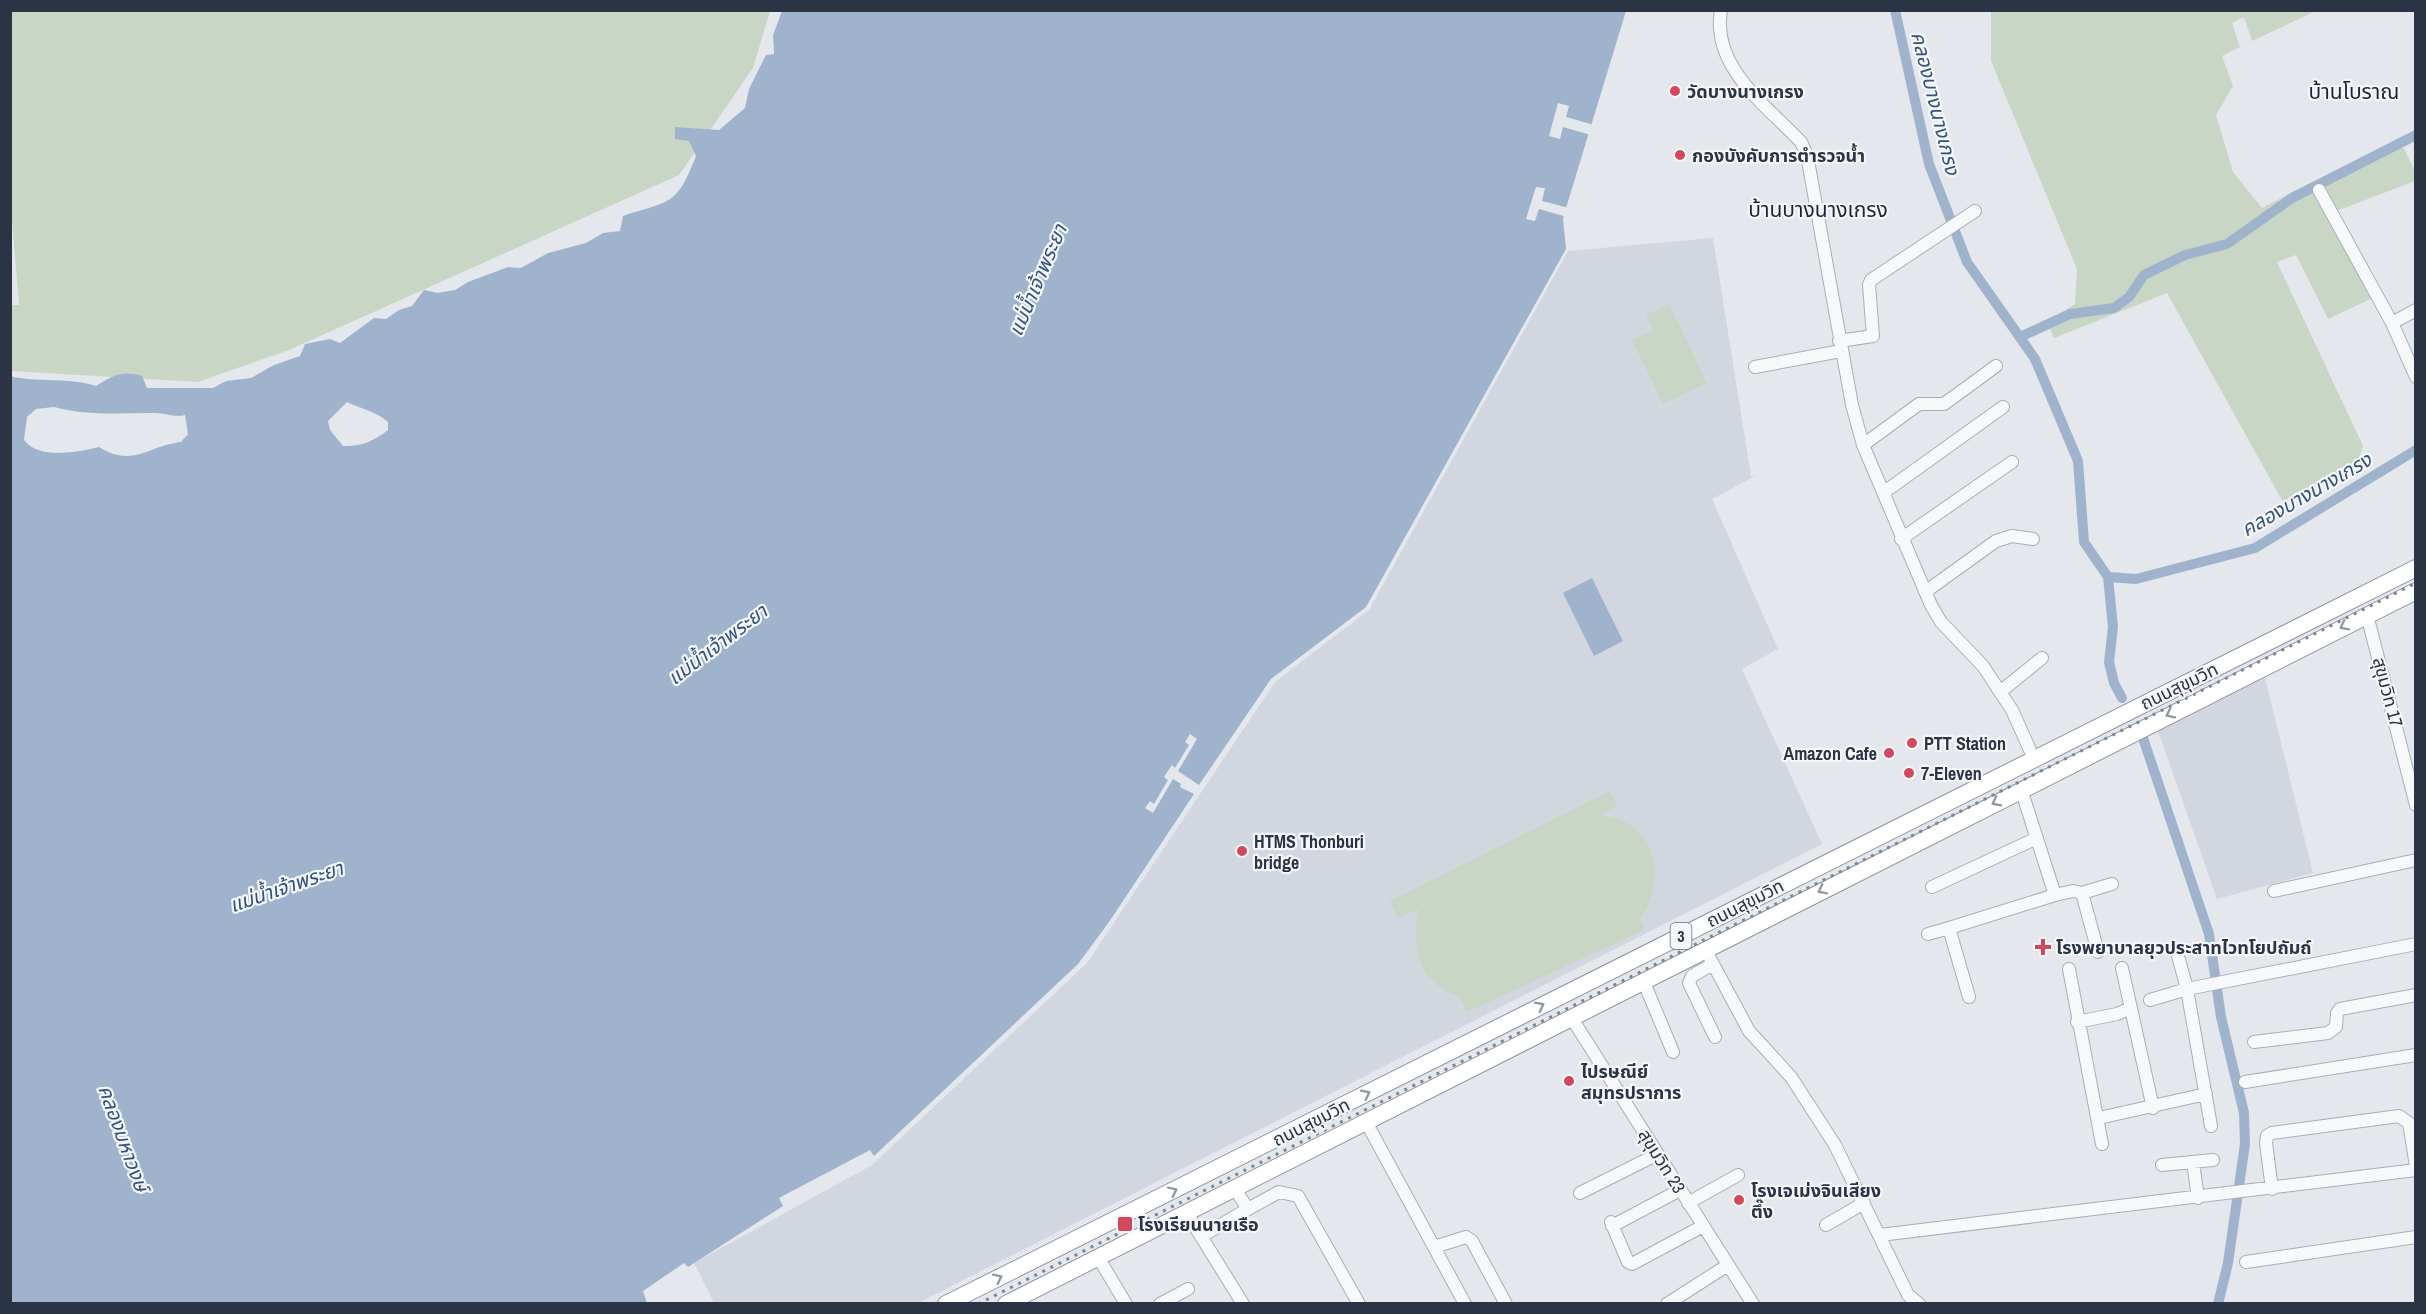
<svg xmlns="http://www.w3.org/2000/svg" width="2426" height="1314" font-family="'Archivo Narrow','Noto Sans Thai',sans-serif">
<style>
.built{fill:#d2d6de}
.green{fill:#c9d6c5}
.water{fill:#9fb4cc;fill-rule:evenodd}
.pier{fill:#e4e7ec}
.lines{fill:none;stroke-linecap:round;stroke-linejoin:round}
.canal{stroke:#9fb4cc;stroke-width:10}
.minor-casing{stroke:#a9aeb7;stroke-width:14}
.highway-casing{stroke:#8b94a3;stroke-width:18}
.minor{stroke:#f7f8fa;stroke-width:12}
.highway{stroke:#fff;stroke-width:16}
.rail{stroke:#7d8696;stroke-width:3;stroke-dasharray:3 6;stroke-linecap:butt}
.oneway{stroke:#959aa2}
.poi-dot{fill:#d1495b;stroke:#f4f6f9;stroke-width:2}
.labels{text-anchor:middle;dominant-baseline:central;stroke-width:4.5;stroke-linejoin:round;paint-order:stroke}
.shield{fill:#f4f6f9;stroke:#676e7b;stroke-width:1.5}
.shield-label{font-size:16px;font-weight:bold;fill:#2b3445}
.poi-label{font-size:18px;font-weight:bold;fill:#2b3445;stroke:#f4f6f9;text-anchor:start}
.street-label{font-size:18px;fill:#2b3445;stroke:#f4f6f9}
.water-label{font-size:20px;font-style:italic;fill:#34527a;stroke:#f4f6f9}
.quarter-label{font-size:21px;fill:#1d2536;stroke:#f4f6f9}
</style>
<rect width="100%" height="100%" fill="#e4e7ec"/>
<path class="built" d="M1713,238L1751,476H1755L1712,499L1778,649L1742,669L1822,844L918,1303H714L694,1263L872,1165L1087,963L1275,682L1369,610L1568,251Z
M2264,674L2313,873L2217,899L2157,728Z"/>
<path class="green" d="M11,11H770L753,68L679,175L289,350L198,382L11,371L10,305H19L10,196Z
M1991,11H2316L2252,41L2244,17L2232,23L2240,47L2222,56L2233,86L2216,115L2233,172L2262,208L2314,181L2319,188L2401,143L2415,171V181L2334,212L2375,297L2328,319L2296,255L2277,262L2363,446L2358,462L2283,502L2167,293L2054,338L2047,322L2075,304L2077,269L1991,61Z
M1669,304L1707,383L1663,404L1632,340L1653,330L1646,315Z
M1610,791L1617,806L1600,815C1607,817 1616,818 1623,821C1662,840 1662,887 1640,919L1644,930L1467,1012L1459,997C1418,981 1412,950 1418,909L1398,918L1390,901Z"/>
<path class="water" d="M782,11H1626L1566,208L1563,219L1566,249L1366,607L1271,679L1199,785L1178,771L1197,739L1190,734L1185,742L1189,745L1175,768L1172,765L1164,777L1168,780L1154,804L1150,801L1145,808L1153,813L1173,779L1181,784L1180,787L1194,794L1109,922L1078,964L874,1156L870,1150L779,1198L783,1206L688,1267L684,1263L643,1291L647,1303H11L10,376C38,383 69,377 96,386C113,376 121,370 142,376L147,388H213L226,381L251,378L274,365L300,356L305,344L330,339L340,343L374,318L386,319L399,310L412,306L424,290L437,293L455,290L468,282L508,267L521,268L548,253L586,243L603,233L620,231L623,216C671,200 676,207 696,156L689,141L675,139V127L719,130L745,108L749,89L766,55L774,54L773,35ZM347,402C361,409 376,411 388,422V430C375,441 359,447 343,446L330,430L328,421ZM54,407C87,416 119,413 153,413C165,412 173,418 185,415L188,434L181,442C148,446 132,468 99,447C78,452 39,460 24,440L27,417L36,409Z
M1592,578L1623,641L1594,656L1563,593Z"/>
<path class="pier" d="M1558,103L1569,106L1566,117L1594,125L1591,135L1563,127L1560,139L1549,136Z
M1536,187L1545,188L1542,201L1569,208L1567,217L1539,209L1535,221L1526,219Z"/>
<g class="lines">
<path class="canal" d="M1895,10L1929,164L1967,262L2035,359L2078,461L2084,542L2108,577L2136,579L2255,548L2416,450
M2020,337L2070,314L2114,308L2129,297L2144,275L2185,255L2227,244L2292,198L2416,135
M2108,577L2113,627L2109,662L2114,683L2122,698
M2143,738L2209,934L2221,1017L2244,1113L2245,1144L2228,1263L2218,1304"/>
<g class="minor-casing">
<path id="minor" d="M1721,10C1711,67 1766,105 1801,142L1807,155L1852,405L1863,445L1931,605L1941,622L1983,666L2012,710L2034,759
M2319,190L2392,323L2416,377
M2392,323L2416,310
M1839,341L1873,336L1869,285L1871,280L1975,211
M1755,367L1841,351
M1863,445L1919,404H1944L1996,366
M1883,493L2003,407
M1901,539L2012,462
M1925,592L1996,541L2012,536L2033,539
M2367,615L2416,805
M2000,692L2042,658
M2021,789L2055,895L2073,891L2082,893L2098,952
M1932,887L2037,838
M2274,891L2416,860
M2082,893L2112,884
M1928,934L1949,928
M1705,949L1749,1031L1791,1077L1835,1145L1908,1295L1919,1304
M2178,956L2187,989L2211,1126
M1713,964L1692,976L1689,983L1715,1037
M2122,968L2153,1108
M2069,969L2102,1144
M1643,980L1673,1052
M1969,997L1949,928L2055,895
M2150,1000L2187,989L2416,944
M1571,1017L1753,1304
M2077,1022L2117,1014L2131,1008
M2254,1042L2328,1033L2336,1027L2337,1013L2340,1009L2416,995
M2245,1082L2416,1055
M2099,1118L2206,1094
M1365,1120L1465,1304
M2193,1162L2198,1198
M2162,1165L2213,1160
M1235,1189L1248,1209L1279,1192L1298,1196L1359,1304
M2272,1189L2266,1143L2267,1136L2272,1133L2399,1116L2409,1123L2416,1166
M1580,1193L1658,1154
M1688,1203L1738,1175
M1186,1212L1243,1304
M1611,1222L1628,1262L1632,1264L1703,1226
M1826,1225L1864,1203
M1612,1226L1680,1190
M1880,1235L2416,1170
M1202,1236L1248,1209
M1434,1247L1466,1237L1472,1241L1506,1304
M1098,1257L1126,1304
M2246,1262L2416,1237
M1160,1304L1188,1289
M1667,1304L1728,1265"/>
</g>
<g class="highway-casing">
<path id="highway" d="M946,1304L2416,568
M1006,1304L2416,591"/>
</g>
<use href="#minor" class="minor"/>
<use href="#highway" class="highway"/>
<path class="rail" d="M978,1304L2416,583"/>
</g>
<defs><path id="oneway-chevron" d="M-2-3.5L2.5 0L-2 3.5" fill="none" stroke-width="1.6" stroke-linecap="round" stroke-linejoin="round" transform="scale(1.5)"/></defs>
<g class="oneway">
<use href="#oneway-chevron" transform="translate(2344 626) rotate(153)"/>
<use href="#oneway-chevron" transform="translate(2170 714) rotate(154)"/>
<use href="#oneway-chevron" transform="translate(1996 802) rotate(153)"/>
<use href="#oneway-chevron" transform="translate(1822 890) rotate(153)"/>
<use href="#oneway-chevron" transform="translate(1540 1006) rotate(-27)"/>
<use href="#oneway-chevron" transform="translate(1366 1094) rotate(-27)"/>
<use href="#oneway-chevron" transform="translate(1173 1191) rotate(-26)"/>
<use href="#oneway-chevron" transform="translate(998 1278) rotate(-26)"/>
</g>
<g class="poi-dot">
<circle cx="1675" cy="91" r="6"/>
<circle cx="1680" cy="155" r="6"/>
<circle cx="1912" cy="743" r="6"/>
<circle cx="1889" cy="753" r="6"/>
<circle cx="1909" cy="773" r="6"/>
<circle cx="1242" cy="851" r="6"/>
<path d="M2040 938h6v6h6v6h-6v6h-6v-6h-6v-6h6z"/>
<circle cx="1569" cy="1081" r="6"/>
<circle cx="1739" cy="1200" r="6"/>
<rect x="1117" y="1216" width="16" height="16" rx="3"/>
</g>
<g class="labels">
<rect class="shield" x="1670.5" y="923" width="21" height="26" rx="4.5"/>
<g class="shield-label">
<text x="1681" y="936">3</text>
</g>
<g class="poi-label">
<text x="1687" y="91">วัดบางนางเกรง</text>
<text x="1692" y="155">กองบังคับการตำรวจน้ำ</text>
<text x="1924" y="743">PTT Station</text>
<text x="1877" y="753" text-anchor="end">Amazon Cafe</text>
<text x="1921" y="773">7-Eleven</text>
<text x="1254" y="841">HTMS Thonburi<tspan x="1254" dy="21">bridge</tspan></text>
<text x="2056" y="947">โรงพยาบาลยุวประสาทไวทโยปถัมถ์</text>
<text x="1581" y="1071">ไปรษณีย์<tspan x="1581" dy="21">สมุทรปราการ</tspan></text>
<text x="1751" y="1190">โรงเจเม่งจินเสียง<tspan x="1751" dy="21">ตึ๊ง</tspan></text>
<text x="1138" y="1224">โรงเรียนนายเรือ</text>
</g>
<g class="street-label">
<text transform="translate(2179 686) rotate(-26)">ถนนสุขุมวิท</text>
<text transform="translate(2388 692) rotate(75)">สุขุมวิท 17</text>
<text transform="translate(1745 903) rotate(-27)">ถนนสุขุมวิท</text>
<text transform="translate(1311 1122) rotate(-27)">ถนนสุขุมวิท</text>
<text transform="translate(1662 1161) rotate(58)">สุขุมวิท 23</text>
</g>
<g class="water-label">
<text transform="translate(1936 103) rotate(76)">คลองบางนางเกรง</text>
<text transform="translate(1037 280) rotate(-67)">แม่น้ำเจ้าพระยา</text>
<text transform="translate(2306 494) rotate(-30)">คลองบางนางเกรง</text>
<text transform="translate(717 644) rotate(-37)">แม่น้ำเจ้าพระยา</text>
<text transform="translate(286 886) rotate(-19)">แม่น้ำเจ้าพระยา</text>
<text transform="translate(124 1138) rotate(70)">คลองมหาวงษ์</text>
</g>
<g class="quarter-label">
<text x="2354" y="91">บ้านโบราณ</text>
<text x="1818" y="209">บ้านบางนางเกรง</text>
</g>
</g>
<rect width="2426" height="1314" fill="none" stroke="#2b3445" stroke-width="24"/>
</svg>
